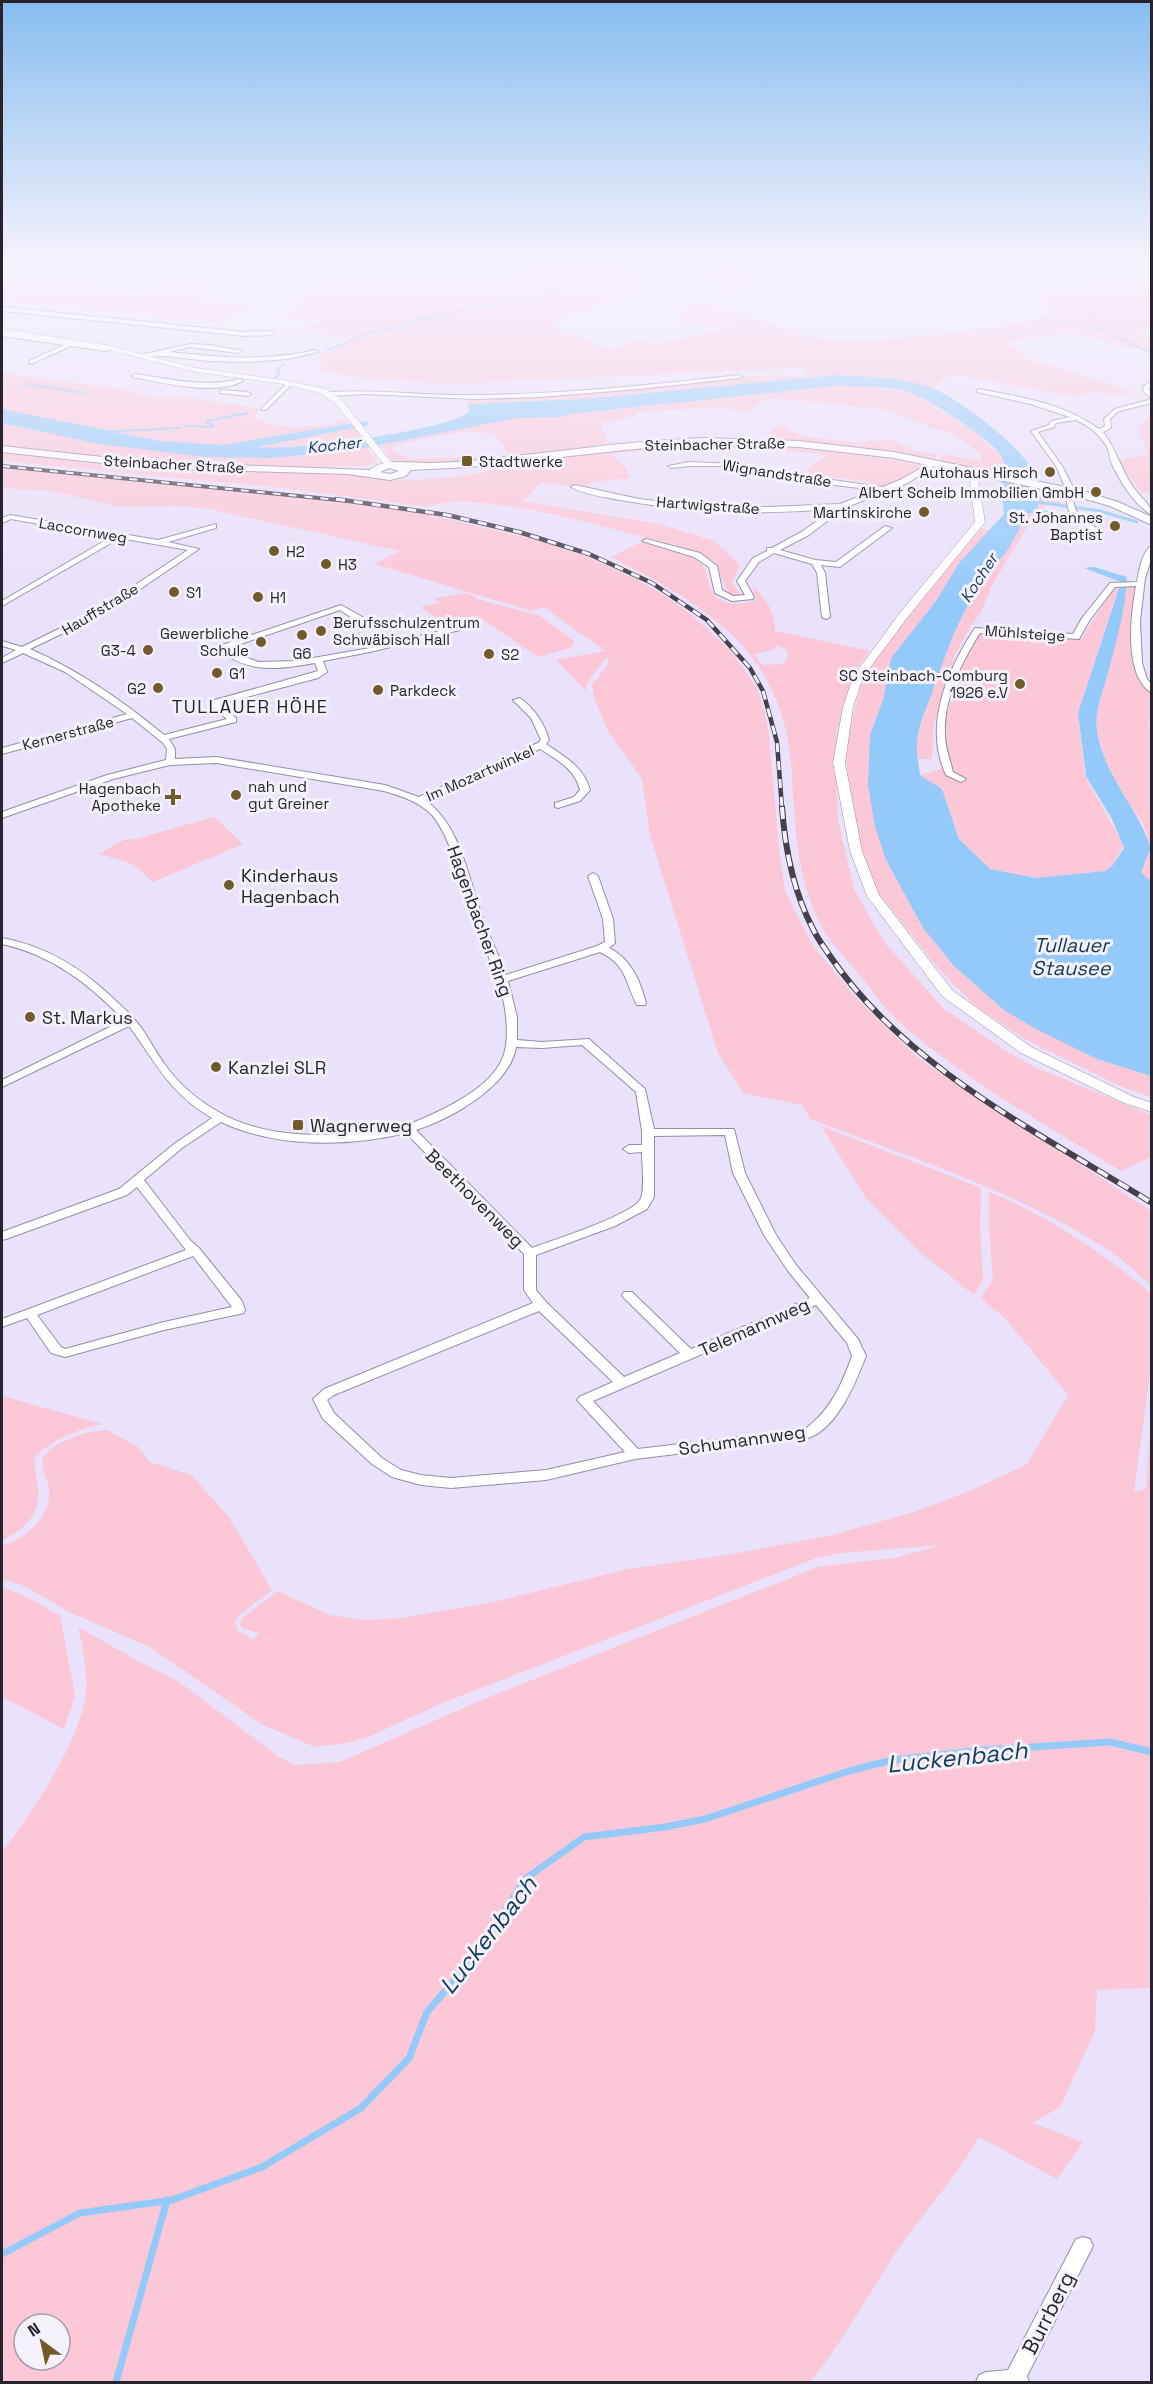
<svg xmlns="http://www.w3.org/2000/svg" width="1153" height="2384" font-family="'Space Grotesk',sans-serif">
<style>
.green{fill:#fcc7d7;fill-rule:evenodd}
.water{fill:#94cafa}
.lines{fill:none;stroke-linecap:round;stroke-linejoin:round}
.stream-far2{stroke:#94cafa;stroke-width:2}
.stream-far1{stroke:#94cafa;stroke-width:3}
.stream{stroke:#94cafa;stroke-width:7}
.canal{fill:#94cafa;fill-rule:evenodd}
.minor-casing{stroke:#958da4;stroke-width:2}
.tertiary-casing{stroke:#958da4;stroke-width:1}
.secondary-casing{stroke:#958da4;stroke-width:2}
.minor{fill:#fff;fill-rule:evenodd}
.tertiary{fill:#fff;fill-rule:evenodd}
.secondary{fill:#fff;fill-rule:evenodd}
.rail-far2-casing{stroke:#45414c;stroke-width:4}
.rail-far1-casing{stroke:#45414c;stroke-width:4.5}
.rail-casing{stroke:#45414c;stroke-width:6}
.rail-far2{stroke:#f4f1fb;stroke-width:2;stroke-dasharray:8;stroke-linecap:butt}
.rail-far1{stroke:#f4f1fb;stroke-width:3;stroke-dasharray:9;stroke-linecap:butt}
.rail{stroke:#f4f1fb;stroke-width:4;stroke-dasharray:12;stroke-linecap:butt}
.poi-dot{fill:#725a2a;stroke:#f4f1fb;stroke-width:2}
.labels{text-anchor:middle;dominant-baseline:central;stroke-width:6;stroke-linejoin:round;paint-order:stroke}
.far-street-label{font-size:15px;fill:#27242d;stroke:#f4f1fb}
.far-poi-label{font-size:15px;fill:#27242d;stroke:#f4f1fb;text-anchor:start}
.far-water-label{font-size:16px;font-style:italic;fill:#133b5a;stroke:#f4f1fb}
.far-quarter-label{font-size:18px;letter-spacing:1.5px;fill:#27242d;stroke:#f4f1fb}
.poi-label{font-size:18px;fill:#27242d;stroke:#f4f1fb;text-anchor:start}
.street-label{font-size:18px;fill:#27242d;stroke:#f4f1fb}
.water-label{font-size:20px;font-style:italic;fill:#133b5a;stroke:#f4f1fb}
.near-street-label{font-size:21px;fill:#27242d;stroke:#f4f1fb}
.near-water-label{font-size:24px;font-style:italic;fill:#133b5a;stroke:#f4f1fb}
</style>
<rect width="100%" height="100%" fill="#eae1fa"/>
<path class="green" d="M520,262H621L623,264L641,288L548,324L610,351L638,339L655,345L736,327L679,322L684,305L699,302L786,329L800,336L843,342H869L1008,326L1054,314L1038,294L1042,292L1151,282V324L1137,330L1151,338V354L1139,348L1123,347L1073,332L1006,342L1030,360L1135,392L1113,396L1098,391L1078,397L952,374L930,388L889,378L835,375L583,399L467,404L469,398H522L733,380L747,378L746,376H808L803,368L448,384L366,378L322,372L320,354L353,341L316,330L267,334L299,329L321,323V319L280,317L306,304L296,301L344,281L430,288L523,279Z
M711,267H743L749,283L722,294Z
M20,278L91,285L126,295L153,297L167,284L208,288L198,298L253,306L219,322L2,301V290Z
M2,373L128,390L157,399L176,396L262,409L256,413V419C276,431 324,427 345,420L348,424L223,445L160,441L2,409Z
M835,386L873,387L912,393L968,427L999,453L1007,471L1001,476L939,462L941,454L983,461L979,452L951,433L938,430L887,410L775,398L761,402L750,411H735L727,407L634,412L636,415L618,421L601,422L607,442L595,443L757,437L749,439L652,441L509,457C506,450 501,438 493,435C467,426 422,440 396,445L392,451L410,459L502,456L409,464L393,462L380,445L518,418L560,417L570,414Z
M1151,414V493H1142L1117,460L1149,455L1138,429Z
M2,423C121,449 244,472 366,447L378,463L365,466L276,467L179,463L110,458L2,445Z
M778,425H784L789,431L808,437L853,442L892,440L917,451L936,454V462L781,440L771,436L770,433Z
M361,427L369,437L279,448L253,447Z
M732,442L793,446L833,451L828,456C756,444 684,448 611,453L625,466L630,478L594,482L584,487L540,483L523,501L659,524L714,541L740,565L732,583L741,595L734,596L726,590L716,563L697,551C636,537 481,486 428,507L292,489L2,461V452L100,464L164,470L366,474C381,485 458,478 479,473C499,469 520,461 541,457C604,446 669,444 732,442Z
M836,450L925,466L905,479L884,487L864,481L804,475L813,465Z
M2,468L305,497L417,512L542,541L595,560L636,579L664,595L689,613L729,649L757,688L765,713L769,736L779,848L785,891L813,946L858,1000L918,1058L1151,1211V1285C1136,1273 1122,1258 1105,1248C1014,1190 910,1157 810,1119L803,1105L743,1093L718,1053L650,835L642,779L608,731L595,700L592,685L609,663L607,657L586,684V691L556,660L605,651L544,607L532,611L374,564L400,551L208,509L179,506L119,507L52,491L2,488Z
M1042,488L1059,493L1060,505L1048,504L1030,522L992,585L981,612L970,627L955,655L934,722L932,759H918L916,745L922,720L944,659L965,610L988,573L1008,549L1026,517L1040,503Z
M977,528L990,530L959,563L936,601L891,658L883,700L870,735L886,860L923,928L954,966L1005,1011L1097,1059L1151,1076V1097L1120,1086L1025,1039L977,1007L944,975L874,888L864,861L849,789L846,755L851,725L863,677L885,644Z
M641,542C657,546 693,552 703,566C709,573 707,585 713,593C723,607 742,605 757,600L752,586C767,600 774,610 775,631L870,651L854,672L837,730L835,757L838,819L854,890L885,943L944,1009L1006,1051L1037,1068L1151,1115V1157L1121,1171C1045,1125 966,1080 899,1022C884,1008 871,989 858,973C846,959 831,943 822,927C797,881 795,827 792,777C786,652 712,609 611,557ZM777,645L787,650L788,657L783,664L762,665L754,654L773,650Z
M1127,586H1136C1131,618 1122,670 1151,691V714L1148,726L1152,733L1151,848L1143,824L1108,770L1097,730V712L1115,644Z
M1115,587H1119L1078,713L1085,776L1119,837L1123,847L1115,859L1144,867L1151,850V882L1140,872L1113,865L1105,871L1036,878L990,869L959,839L942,789L920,775L950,766L944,724L966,654L982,633L1077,640L1083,636Z
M468,593L477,599L540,616L574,641L572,647L538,657L476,615L443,623L421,607L439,603L435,598Z
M214,817L243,844L153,882L133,864L100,854L123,840L136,839Z
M821,1126L981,1188L980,1227L983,1280L974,1295L921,1253L866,1198Z
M989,1192C1048,1215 1103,1254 1151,1293V1366L1134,1492L1146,1489L1151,1420L1152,1898H1148L1152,1916L1151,1988L1097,1990L1095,2031L1060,2107L1032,2123L1083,2142L1057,2179L979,2137C956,2178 923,2213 896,2252C867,2296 843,2342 810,2382H2V1851C30,1818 85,1733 86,1690C87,1671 83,1645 78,1627L147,1666L175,1679L279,1757L295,1765L340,1762L484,1699L818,1567L894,1558L942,1545L840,1553L816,1558L442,1703L366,1738L346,1743L315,1747L263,1725L150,1647L69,1612L25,1586L2,1579V1546C24,1539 53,1517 49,1489C47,1475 41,1474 43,1457L57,1444L85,1433L107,1430L137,1446L150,1462L191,1475L229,1517L272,1590L238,1616L235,1622L238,1631L253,1639L260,1633L242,1628L240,1623L242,1618L278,1591L329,1615L365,1620L402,1618L498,1601L628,1569L733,1554L832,1535L914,1512L975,1489L1027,1464L1068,1395L1005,1318L981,1299L993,1279L989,1226ZM24,2324H60V2360H24Z
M2,1396L102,1424C76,1430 56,1438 35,1456C34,1469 37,1477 38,1489C41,1515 23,1531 2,1540Z
M2,1587L33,1600L60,1616L75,1695L64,1729L2,1697Z"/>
<path class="water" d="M836,375C867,377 900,377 930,387C958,397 1058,469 1040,503C1037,508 1031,512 1027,516C1020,526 1015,538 1009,548C1003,557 995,564 989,572C961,609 946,653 931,696C925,711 918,727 917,744C916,753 919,765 920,775L942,789L959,839L990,869L1036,878L1105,871L1113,865L1124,848L1112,819L1086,776L1078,713L1121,582L1084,568L1094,567L1127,577C1126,609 1116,642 1108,673C1103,691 1094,712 1097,731C1105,778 1136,804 1151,848L1141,872L1151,882V1076L1097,1059L1040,1031L1005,1011L954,966L923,928L886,860L875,827L868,785L870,735L883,700L891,658L936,601L959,563L1004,514L1001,476L1007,471C1005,466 1003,459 1000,454C988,438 932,401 913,394C890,385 860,387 835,386L570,414L560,417L518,418L354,450L273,458L204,457L99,444L2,423V409L160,441L223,445L366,421L370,425L257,447C289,451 450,431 470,411L467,404L583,399Z"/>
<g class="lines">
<path class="stream-far2" d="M1083,307L1097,328L1152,353
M327,350L370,333L401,327L412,321L564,290L571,277L562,262
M275,378L280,373L277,370L284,364
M27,384L84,393
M185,426L214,427L206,421L248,413
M100,432L180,428"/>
<path class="stream-far1" d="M1037,502L1100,511L1137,522"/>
<path class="stream" d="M2,2254L80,2213L172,2200L262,2167L361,2108L409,2058L427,2012L479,1952L525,1879L584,1837L665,1827L705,1819L849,1771L892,1760L984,1750L1110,1742L1152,1752
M116,2382L167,2200"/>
<path class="canal" d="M1023,505L1051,512L1053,514L1048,517L1020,510L1018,508Z"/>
<g class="minor-casing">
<path id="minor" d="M221,262H227L219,277H215Z
M2,307L245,332L270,331L273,333L270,335L245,336L2,311Z
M2,332L104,347L119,349L104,351L71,346L31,364L29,363V361L64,345L2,336Z
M190,344L210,345L242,351L239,353L190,347L169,352C220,357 263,362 315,350L318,352L288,359L249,362L208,361L167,356L143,357L140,355Z
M135,374C170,379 205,388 240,379L243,381C215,396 163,383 133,377L132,376Z
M739,375L742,377L741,378L639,389L540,397L473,399L366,394L330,396L327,394L330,392C379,389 427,396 476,395C564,394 651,385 739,375Z
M1152,381V386L1149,388L1152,399L1143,391L1144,386Z
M288,382L293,383L266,410H262V408Z
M979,389C1020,397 1064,403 1099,429L1105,426L1104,419L1115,409L1152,399V403L1119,411L1110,419L1111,428L1103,432C1116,449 1121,469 1133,487C1139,496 1152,505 1152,515C1134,505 1119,480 1111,462C1109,456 1109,449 1105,444C1098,433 1087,425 1076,420L1056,423L1054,427L1038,432L1062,466L1075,491L1073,500L1076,511L1102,533L1095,535L1069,511L1066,500L1067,491L1056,466L1031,431L1049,425L1051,421L1070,417L1030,404L977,392V390Z
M222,390L248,392L251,394L248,396L220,393V391Z
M689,462L740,464L818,478L883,487L902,479L932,462L937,463L908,483L844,508L809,535L780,550L815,560L836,562L885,526L892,528L840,567L821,565L825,573L830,617L826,619L822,617L817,573L812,564L774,553L759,562L745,581L754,597L753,599L732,601L715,593L709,567L694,557L642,541L646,539L700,553L717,566L722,590L733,596L745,595L737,581L753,558L767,551V548H772L803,531L833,509C762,515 691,513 620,500C605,497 585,495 571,487L575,485L639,499L673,503L741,508L840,504L876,490L818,483L723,466H689L671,468L668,466Z
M10,515L158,540L216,524V528L168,542L199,549L105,613L30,649C80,671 123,701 164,735L227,719L211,705V701L318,671L315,663C297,666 275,670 257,667C242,665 229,657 216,651V647L341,605L364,618V622H358L340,610L226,649L258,662L296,661L370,648L472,623V627L370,652L323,661L327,672L318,678L220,704L236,718V722L169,739L175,749V759L216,757L385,785L419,797L538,743L541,740L531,718L513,700L520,698C535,709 544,723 549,740L546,744C565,757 584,767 590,790L580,801L558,808L555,807V803L574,797L580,790C575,769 557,760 540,749L426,801C461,825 469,882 483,919C490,938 499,956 506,975L597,946L605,942L603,919L588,876L593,873L598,876L613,919L615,943L609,948C631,959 640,980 646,1003L645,1005H637C625,982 627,965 600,952L508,981L517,1017V1040L542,1042L589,1039L645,1089L654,1129H734L745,1173L776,1235L796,1265L858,1339L866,1356C856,1382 837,1429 808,1438L635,1459L546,1480L451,1488L421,1485L392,1477L372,1464L323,1419L313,1399L324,1389L533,1303L524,1290V1254L406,1133C348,1147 276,1148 221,1122L182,1148L144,1180L190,1240L199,1248L242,1301L245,1310L244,1313L164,1330L65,1357L51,1353L27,1318L2,1327V1319L186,1250L137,1187L127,1195L6,1239L2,1240V1232L119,1189L174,1144L212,1118C169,1093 157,1064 129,1026L2,1087V1080L124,1020C89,984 52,955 2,944V938C47,946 83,969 116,1001C122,1007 130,1013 135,1020C146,1032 153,1048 163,1062C176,1081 196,1099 217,1111C260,1137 315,1137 364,1133C375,1132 389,1132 400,1128C430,1116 490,1092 503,1057C509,1041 507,1020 504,1003C498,973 483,946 472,917C462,888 452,838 432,815C420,802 401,796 384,791L216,763L170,765L113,779L2,818V812L107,775L166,760L167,749L163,743L132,718L2,754V748L127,714L65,672L23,653L2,663V658L16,650L2,646V641L22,647L99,609L188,550L120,538L2,606V601L111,537L11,519L2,523V518ZM582,1045L636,1092L642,1131V1145H629L623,1149L629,1153L642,1152C642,1164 645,1188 641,1198C636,1214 550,1241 532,1248L416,1130C451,1119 510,1086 516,1047L542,1048ZM725,1135L733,1173L764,1235L788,1271L810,1298L691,1349L632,1292H624L622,1295L624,1298L680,1353L624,1377L546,1302L536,1290V1255L615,1226L647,1209L654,1197V1136ZM193,1256L232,1307L164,1322L65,1349L61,1347L37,1315ZM816,1305L847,1343L852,1356C842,1384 830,1411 805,1429L638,1449L593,1401ZM539,1311L613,1382L579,1397L577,1400L625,1452L546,1470L451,1478L421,1475L401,1470L382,1458L334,1413L327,1400L334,1395Z
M1152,545V557L1145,578L1140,621L1142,663L1147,679L1152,685V693C1123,676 1131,614 1136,586L1115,587L1089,621L1079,639L980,633C962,661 943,700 945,735C945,747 950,759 953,772L966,779L961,782L946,775C923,726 947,670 975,628L1073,634L1082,618L1110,583L1137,582C1139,570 1142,552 1152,545Z
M1083,2237L1090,2239L1093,2246L1027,2376L1029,2382H976L979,2375L986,2372L1008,2370L1076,2239Z"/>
</g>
<g class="tertiary-casing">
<path id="tertiary" d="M2,329L106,345L196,368L283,380L326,389L342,400L393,465L386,467L336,404L320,393L283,384L196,372L106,349L2,333Z
M974,471L981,473L978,480L985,522L907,618L863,677L853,707L845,763L862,851L879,895L952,990L1031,1047L1134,1097L1152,1103V1112L1124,1103L1021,1053L942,996L867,896L850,851L833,763L843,707L853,677L899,614L975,522L970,480Z"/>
</g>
<g class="secondary-casing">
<path id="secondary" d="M704,438L799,441L894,452L1080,490L1118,502L1152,517V525L1110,506L1075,496L894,458L799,447L736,444L672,445L469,467L411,470L406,476L390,480L347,474L148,468L2,452V446L148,462L370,470C383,457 417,464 436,463C525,458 614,441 704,438ZM389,468L399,471L390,474L380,472Z"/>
</g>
<use href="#minor" class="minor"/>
<use href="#tertiary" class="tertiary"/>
<use href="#secondary" class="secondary"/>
<g class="rail-far2-casing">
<path id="rail-far2" d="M2,466L348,501"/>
</g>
<g class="rail-far1-casing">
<path id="rail-far1" d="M336,499L447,515L519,532L589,554L652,583L707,620L750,668L763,691L777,742L782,808"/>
</g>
<g class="rail-casing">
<path id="rail" d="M782,807C785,849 793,891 813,929C817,938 824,947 830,956C905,1067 1041,1134 1152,1203"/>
</g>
<use href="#rail-far2" class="rail-far2"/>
<use href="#rail-far1" class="rail-far1"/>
<use href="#rail" class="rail"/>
</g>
<linearGradient id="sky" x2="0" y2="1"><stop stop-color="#86bdef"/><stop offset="0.44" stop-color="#f6f2fd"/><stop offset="1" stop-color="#f6f2fd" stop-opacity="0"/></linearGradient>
<rect width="1153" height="596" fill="url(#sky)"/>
<g class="poi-dot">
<rect x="461" y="455" width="12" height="12" rx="3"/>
<circle cx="1050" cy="472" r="6"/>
<circle cx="1096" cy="492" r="6"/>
<circle cx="924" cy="512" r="6"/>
<circle cx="1115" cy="526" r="6"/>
<circle cx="274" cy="551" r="6"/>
<circle cx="326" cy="564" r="6"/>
<circle cx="174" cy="592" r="6"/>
<circle cx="258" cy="597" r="6"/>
<circle cx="321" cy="631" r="6"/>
<circle cx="302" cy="635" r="6"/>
<circle cx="261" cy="642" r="6"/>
<circle cx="148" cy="650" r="6"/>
<circle cx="489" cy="654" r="6"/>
<circle cx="217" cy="673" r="6"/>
<circle cx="1020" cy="684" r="6"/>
<circle cx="158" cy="688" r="6"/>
<circle cx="378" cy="690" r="6"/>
<circle cx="236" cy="795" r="6"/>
<path d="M170 788h6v6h6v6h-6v6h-6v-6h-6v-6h6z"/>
<circle cx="229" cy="885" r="6"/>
<circle cx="30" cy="1017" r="6"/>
<circle cx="216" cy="1067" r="6"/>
<rect x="292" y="1119" width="12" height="12" rx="3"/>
</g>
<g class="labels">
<g class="far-street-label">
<text transform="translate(715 444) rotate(-1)">Steinbacher Straße</text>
<text transform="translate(174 464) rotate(3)">Steinbacher Straße</text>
<text transform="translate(777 473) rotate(9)">Wignandstraße</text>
<text transform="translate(708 505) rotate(4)">Hartwigstraße</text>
<text transform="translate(83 530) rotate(10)">Laccornweg</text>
<text transform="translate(100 609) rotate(-31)">Hauffstraße</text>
<text transform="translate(1025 633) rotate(4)">Mühlsteige</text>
<text transform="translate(68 733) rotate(-15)">Kernerstraße</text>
<text transform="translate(480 773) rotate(-24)">Im Mozartwinkel</text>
</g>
<g class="far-poi-label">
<text x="479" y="461">Stadtwerke</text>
<text x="1038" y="472" text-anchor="end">Autohaus Hirsch</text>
<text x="1084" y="492" text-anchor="end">Albert Scheib Immobilien GmbH</text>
<text x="912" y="512" text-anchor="end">Martinskirche</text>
<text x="1103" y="517" text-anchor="end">St. Johannes<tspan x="1103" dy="17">Baptist</tspan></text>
<text x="286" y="551">H2</text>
<text x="338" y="564">H3</text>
<text x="186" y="592">S1</text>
<text x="270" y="597">H1</text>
<text x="333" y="622">Berufsschulzentrum<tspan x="333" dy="17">Schwäbisch Hall</tspan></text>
<text x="249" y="633" text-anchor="end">Gewerbliche<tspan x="249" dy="17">Schule</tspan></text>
<text x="136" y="650" text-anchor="end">G3-4</text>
<text x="302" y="653" text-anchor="middle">G6</text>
<text x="501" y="654">S2</text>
<text x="229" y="673">G1</text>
<text x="1008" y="675" text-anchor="end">SC Steinbach-Comburg<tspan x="1008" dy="17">1926 e.V</tspan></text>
<text x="146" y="688" text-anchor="end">G2</text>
<text x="390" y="690">Parkdeck</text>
<text x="248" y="786">nah und<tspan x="248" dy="17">gut Greiner</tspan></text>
<text x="161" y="788" text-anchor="end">Hagenbach<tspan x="161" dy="17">Apotheke</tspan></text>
</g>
<g class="far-water-label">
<text transform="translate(334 445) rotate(-6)">Kocher</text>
<text transform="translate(979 578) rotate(-57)">Kocher</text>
</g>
<g class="far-quarter-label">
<text x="250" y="706">TULLAUER HÖHE</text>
</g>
<g class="poi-label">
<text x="241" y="875">Kinderhaus<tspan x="241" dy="21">Hagenbach</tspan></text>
<text x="42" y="1017">St. Markus</text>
<text x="228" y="1067">Kanzlei SLR</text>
<text x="310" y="1125">Wagnerweg</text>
</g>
<g class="street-label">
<text transform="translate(480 921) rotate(70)">Hagenbacher Ring</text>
<text transform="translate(475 1198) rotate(45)">Beethovenweg</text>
<text transform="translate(754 1327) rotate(-24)">Telemannweg</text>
<text transform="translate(742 1440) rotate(-8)">Schumannweg</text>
</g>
<g class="water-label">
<text x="1071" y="945">Tullauer<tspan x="1071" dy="23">Stausee</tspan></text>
</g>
<g class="near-street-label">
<text transform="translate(1048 2313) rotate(-63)">Burrberg</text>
</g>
<g class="near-water-label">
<text transform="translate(957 1757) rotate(-6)">Luckenbach</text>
<text transform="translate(488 1935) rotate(-52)">Luckenbach</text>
</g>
</g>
<rect width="1153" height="2384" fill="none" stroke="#27242d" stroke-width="6"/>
<g transform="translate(42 2342) rotate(327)"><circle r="28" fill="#f4f1fb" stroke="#a29fa9" stroke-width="1.5"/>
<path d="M0-4.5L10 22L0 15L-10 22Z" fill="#725a2a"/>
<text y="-9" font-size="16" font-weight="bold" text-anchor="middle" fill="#27242d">N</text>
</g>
</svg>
